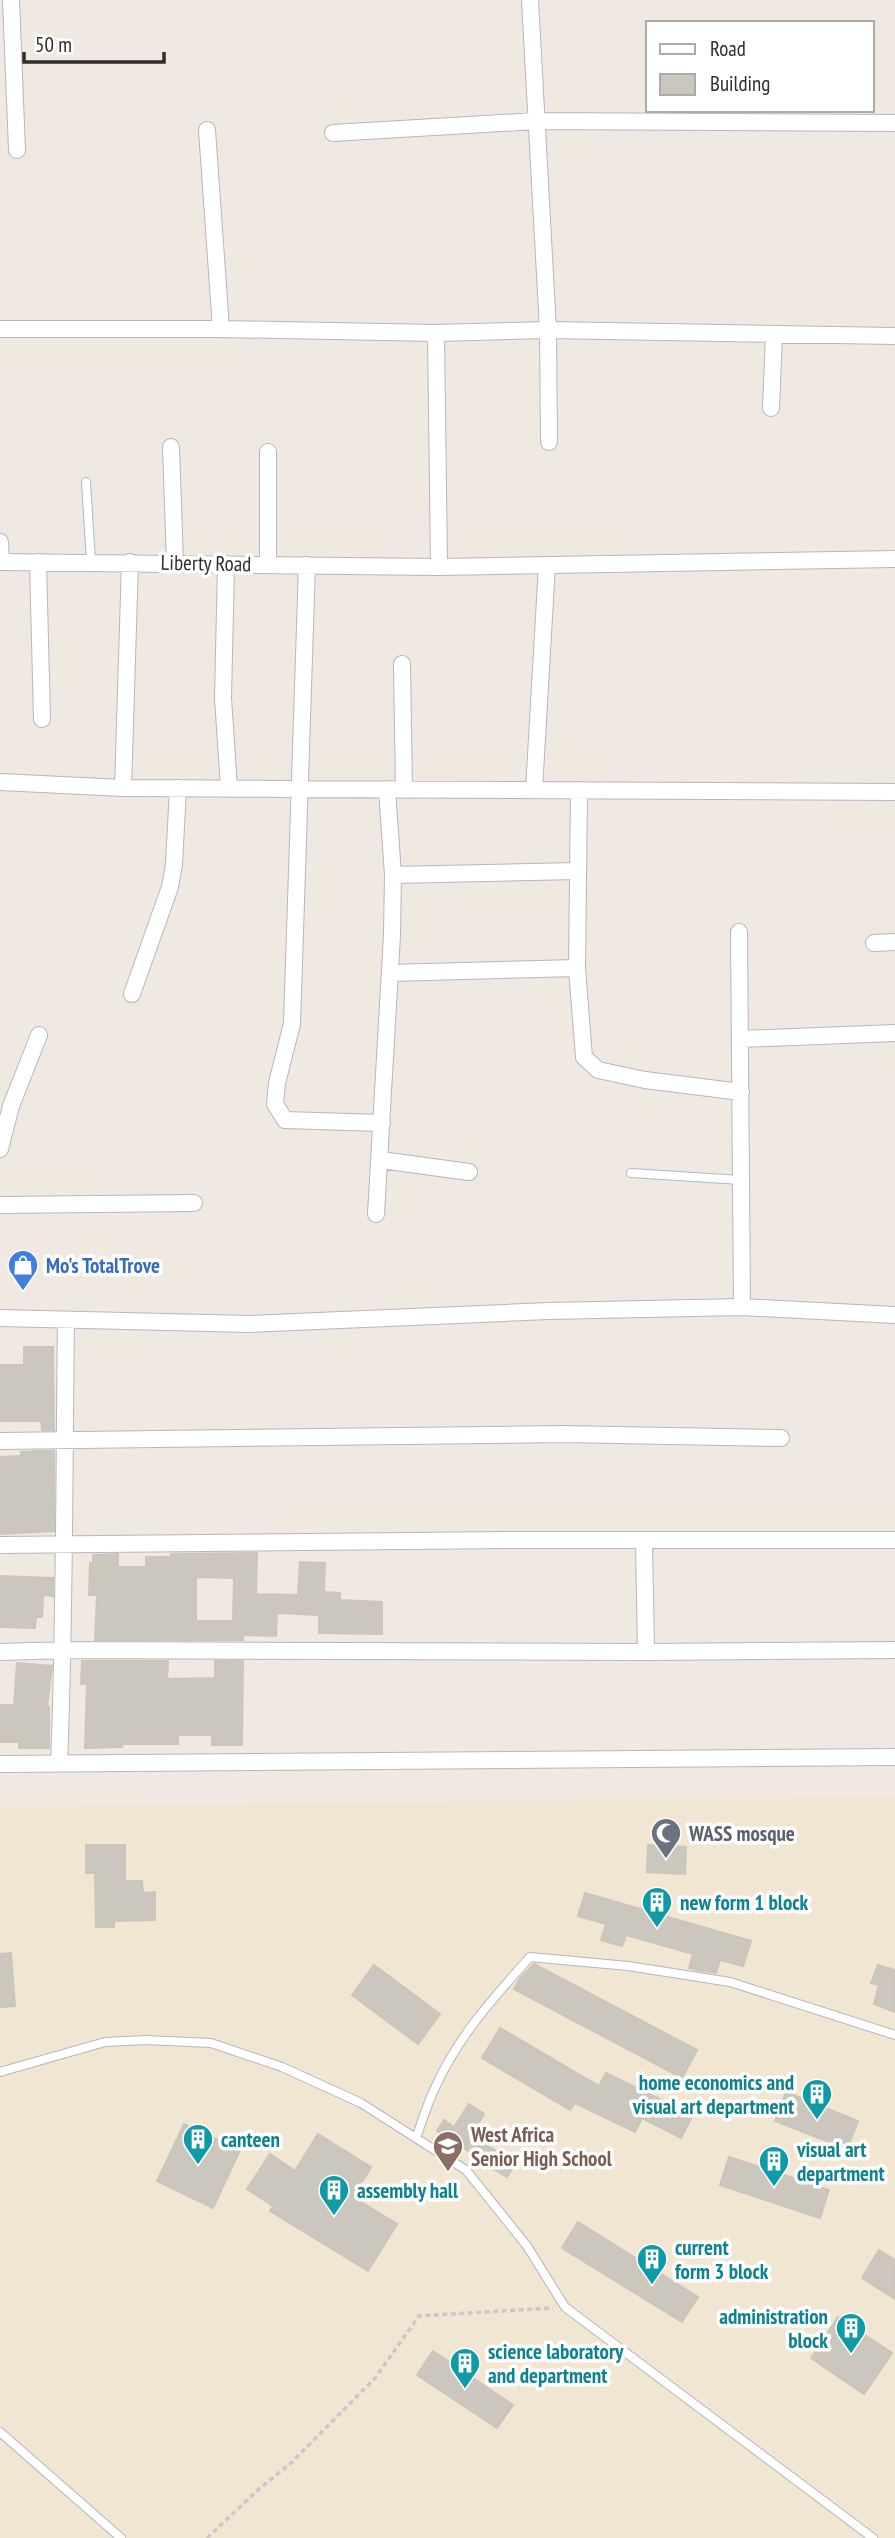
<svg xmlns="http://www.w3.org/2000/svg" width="895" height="2538" font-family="'PT Sans Narrow',sans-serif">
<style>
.education{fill:#f0e6d1}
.building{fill:#cbc7bf;stroke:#cbc5ba;stroke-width:2;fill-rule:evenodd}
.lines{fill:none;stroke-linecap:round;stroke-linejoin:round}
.lane-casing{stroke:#b4b7c1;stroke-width:10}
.street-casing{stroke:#b4b7c1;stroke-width:18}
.path{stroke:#c9c9c9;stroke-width:3.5;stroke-dasharray:5 3.5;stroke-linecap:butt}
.lane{stroke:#fff;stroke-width:8}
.street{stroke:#fff;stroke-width:16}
.labels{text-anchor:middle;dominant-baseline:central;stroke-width:7;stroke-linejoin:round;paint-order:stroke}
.street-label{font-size:21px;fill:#2e2e2e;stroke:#fff}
.shop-label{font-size:21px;font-weight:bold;fill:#366cbe;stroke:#fff;text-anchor:start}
.worship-label{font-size:21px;font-weight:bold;fill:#5b616d;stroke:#fff;text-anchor:start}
.culture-label{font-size:21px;font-weight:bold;fill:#0d838f;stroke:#fff;text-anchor:start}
.education-label{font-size:21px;font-weight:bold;fill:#785e54;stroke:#fff;text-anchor:start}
</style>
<rect width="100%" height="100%" fill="#efe9e1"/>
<path class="education" d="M895,1797V2538H0V1807Z"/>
<path class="building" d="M24,1347H53L54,1430H42L41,1421H0V1365H24Z
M42,1451H54V1531L0,1534V1457L21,1456V1452Z
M257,1553L256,1594L298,1595L300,1562L325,1563L324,1592L340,1593V1600L382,1602V1634L319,1633V1615L277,1613L276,1636L243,1635V1640H95L97,1595H89L90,1563H93V1555L118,1554V1567H146V1557H171V1554ZM196,1577L234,1578L233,1621H196Z
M0,1576L53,1578V1596L43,1595L42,1617H36L35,1628L0,1627Z
M82,1661H168L167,1679L215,1678V1661H243L242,1745H212V1735H178V1744H122V1747L85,1748L87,1684H81Z
M17,1663L52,1666L47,1707H49V1748H19V1742H0V1705H14Z
M86,1845H125V1881H142L143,1893L155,1892V1920L114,1921V1927H96L95,1873H86Z
M648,1845L686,1847L685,1874L647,1872Z
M585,1893L751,1941L743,1966L720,1960L716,1973L697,1970L689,1968L693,1954L626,1935L622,1946L601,1940L606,1924L578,1916Z
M11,1953L15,2006L0,2007V1954Z
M534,1964L697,2050L682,2078L514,1989L520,1978Z
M374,1965L440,2014L418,2044L352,1995Z
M878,1965L895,1970V2012L874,2004L879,1985L871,1983Z
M500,2028L599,2086L606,2073L693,2115L681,2138L642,2118L635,2132L575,2103L570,2110L482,2058Z
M786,2092L858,2121L847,2149L775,2121Z
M469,2104L484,2114L470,2136L516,2162L507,2177L478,2160L479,2158L437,2131L444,2120L454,2127Z
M184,2124L240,2150L213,2208L157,2181Z
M318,2134L371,2167L353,2197L397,2224L368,2271L270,2211L273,2206L247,2189L270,2154L295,2171Z
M729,2157L829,2190L820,2218L720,2185Z
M578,2222L698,2297L682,2322L562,2248Z
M879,2250L895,2260V2299L862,2278Z
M838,2317L892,2353L864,2394L811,2358Z
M433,2351L513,2405L497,2428L417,2375Z"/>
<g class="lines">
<g class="lane-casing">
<path id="lane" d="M86,482L91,561
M631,1173L741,1180
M0,2072L105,2042L146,2040L211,2043L282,2067L361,2103L466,2170L527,2246L565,2307L873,2538
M416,2138C422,2122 427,2104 435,2088C457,2038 494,1997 530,1957L628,1966L730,1982L895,2035
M0,2432L121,2538"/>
</g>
<g class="street-casing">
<path id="street" d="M11,0L17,150
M530,0L548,330L549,442
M207,130L221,329
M333,133L536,121L895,123
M0,329H221L436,333L548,330L895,336
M436,333L439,567
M771,408L774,334
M171,447L175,563
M268,452V565
M0,542L1,562
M0,562L439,567L895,559
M38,562L42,719
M226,564L223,698L229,788
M307,565L292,1024L277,1083L275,1104L285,1120L382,1123
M402,664L404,790
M0,782L123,788L895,792
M123,788L130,562
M534,790L547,565
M579,790L577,968L584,1057L598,1070L645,1080L741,1092
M393,875L578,871
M739,932L742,1307
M874,943L895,942
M390,973L577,968
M132,994L170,887L174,864L178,788
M740,1039L895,1033
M0,1149L11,1106L39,1035
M381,1160L469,1172
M0,1205L194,1203
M376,1214L392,935L393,875L387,789
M0,1318L249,1324L548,1311L742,1307L895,1315
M0,1441L562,1434L781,1438
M644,1540L646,1652
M0,1545L510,1540H895
M0,1652L64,1650L646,1652L895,1650
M0,1764L895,1757
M59,1764C65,1616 64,1468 66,1320"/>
</g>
<path class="path" d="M207,2538L259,2489L291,2463L375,2378L419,2316L553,2308"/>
<use href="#lane" class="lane"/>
<use href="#street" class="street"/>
</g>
<defs>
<g id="shop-pin" transform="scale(1.575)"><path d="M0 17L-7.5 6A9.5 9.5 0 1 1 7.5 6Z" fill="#3f7fe0" stroke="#fff"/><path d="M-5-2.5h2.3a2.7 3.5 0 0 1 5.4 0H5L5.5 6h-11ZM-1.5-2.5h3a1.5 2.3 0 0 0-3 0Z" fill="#fff"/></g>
<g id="mosque-pin" transform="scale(1.575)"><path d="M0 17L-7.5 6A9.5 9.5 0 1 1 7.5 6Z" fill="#6b7280" stroke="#fff"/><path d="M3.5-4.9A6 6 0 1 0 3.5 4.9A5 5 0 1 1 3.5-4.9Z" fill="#fff"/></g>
<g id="building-pin" transform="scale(1.575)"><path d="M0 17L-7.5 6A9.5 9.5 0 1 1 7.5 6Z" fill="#0f9aa8" stroke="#fff"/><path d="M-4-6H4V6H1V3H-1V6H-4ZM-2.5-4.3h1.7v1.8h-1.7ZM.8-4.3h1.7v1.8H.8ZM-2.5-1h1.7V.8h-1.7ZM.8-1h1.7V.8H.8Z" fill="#fff"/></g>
<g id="school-pin" transform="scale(1.575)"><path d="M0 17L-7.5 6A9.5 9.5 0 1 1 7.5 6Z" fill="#8d6e63" stroke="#fff"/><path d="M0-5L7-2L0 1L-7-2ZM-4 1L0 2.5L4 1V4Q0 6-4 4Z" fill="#fff"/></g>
</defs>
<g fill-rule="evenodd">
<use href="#shop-pin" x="23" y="1265"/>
<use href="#mosque-pin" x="666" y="1833"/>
<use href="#building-pin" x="657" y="1902"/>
<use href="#building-pin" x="817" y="2094"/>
<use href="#building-pin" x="198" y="2139"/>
<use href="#school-pin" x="448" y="2146"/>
<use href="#building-pin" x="774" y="2161"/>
<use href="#building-pin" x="334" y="2190"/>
<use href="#building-pin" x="652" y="2259"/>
<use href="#building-pin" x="851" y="2328"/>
<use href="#building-pin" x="465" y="2363"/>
</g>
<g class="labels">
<g class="street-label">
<text transform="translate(206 563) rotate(1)">Liberty Road</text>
</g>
<g class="shop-label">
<text x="46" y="1265">Mo's TotalTrove</text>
</g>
<g class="worship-label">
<text x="689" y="1833">WASS mosque</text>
</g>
<g class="culture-label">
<text x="680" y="1902">new form 1 block</text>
<text x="794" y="2082" text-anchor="end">home economics and<tspan x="794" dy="24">visual art department</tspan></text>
<text x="221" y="2139">canteen</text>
<text x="797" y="2149">visual art<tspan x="797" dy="24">department</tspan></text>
<text x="357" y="2190">assembly hall</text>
<text x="675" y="2247">current<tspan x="675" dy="24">form 3 block</tspan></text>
<text x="828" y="2316" text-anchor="end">administration<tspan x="828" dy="24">block</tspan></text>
<text x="488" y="2351">science laboratory<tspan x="488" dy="24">and department</tspan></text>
</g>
<g class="education-label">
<text x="471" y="2134">West Africa<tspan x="471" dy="24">Senior High School</tspan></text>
</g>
</g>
<rect x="646" y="21" width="228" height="91" fill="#ffffff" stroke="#ababab" stroke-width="2"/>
<rect x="660" y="44" width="35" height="10" fill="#ffffff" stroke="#ababab" stroke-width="2"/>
<text x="710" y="56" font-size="21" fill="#2e2e2e">Road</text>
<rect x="660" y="74" width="35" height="21" fill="#cbc7bf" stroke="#ababab" stroke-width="2"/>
<text x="710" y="91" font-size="21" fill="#2e2e2e">Building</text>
<path d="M24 52v10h140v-10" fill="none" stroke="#2e2e2e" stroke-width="3.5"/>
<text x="35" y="52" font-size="21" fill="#2e2e2e" stroke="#ffffff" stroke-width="5" paint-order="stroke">50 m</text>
</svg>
